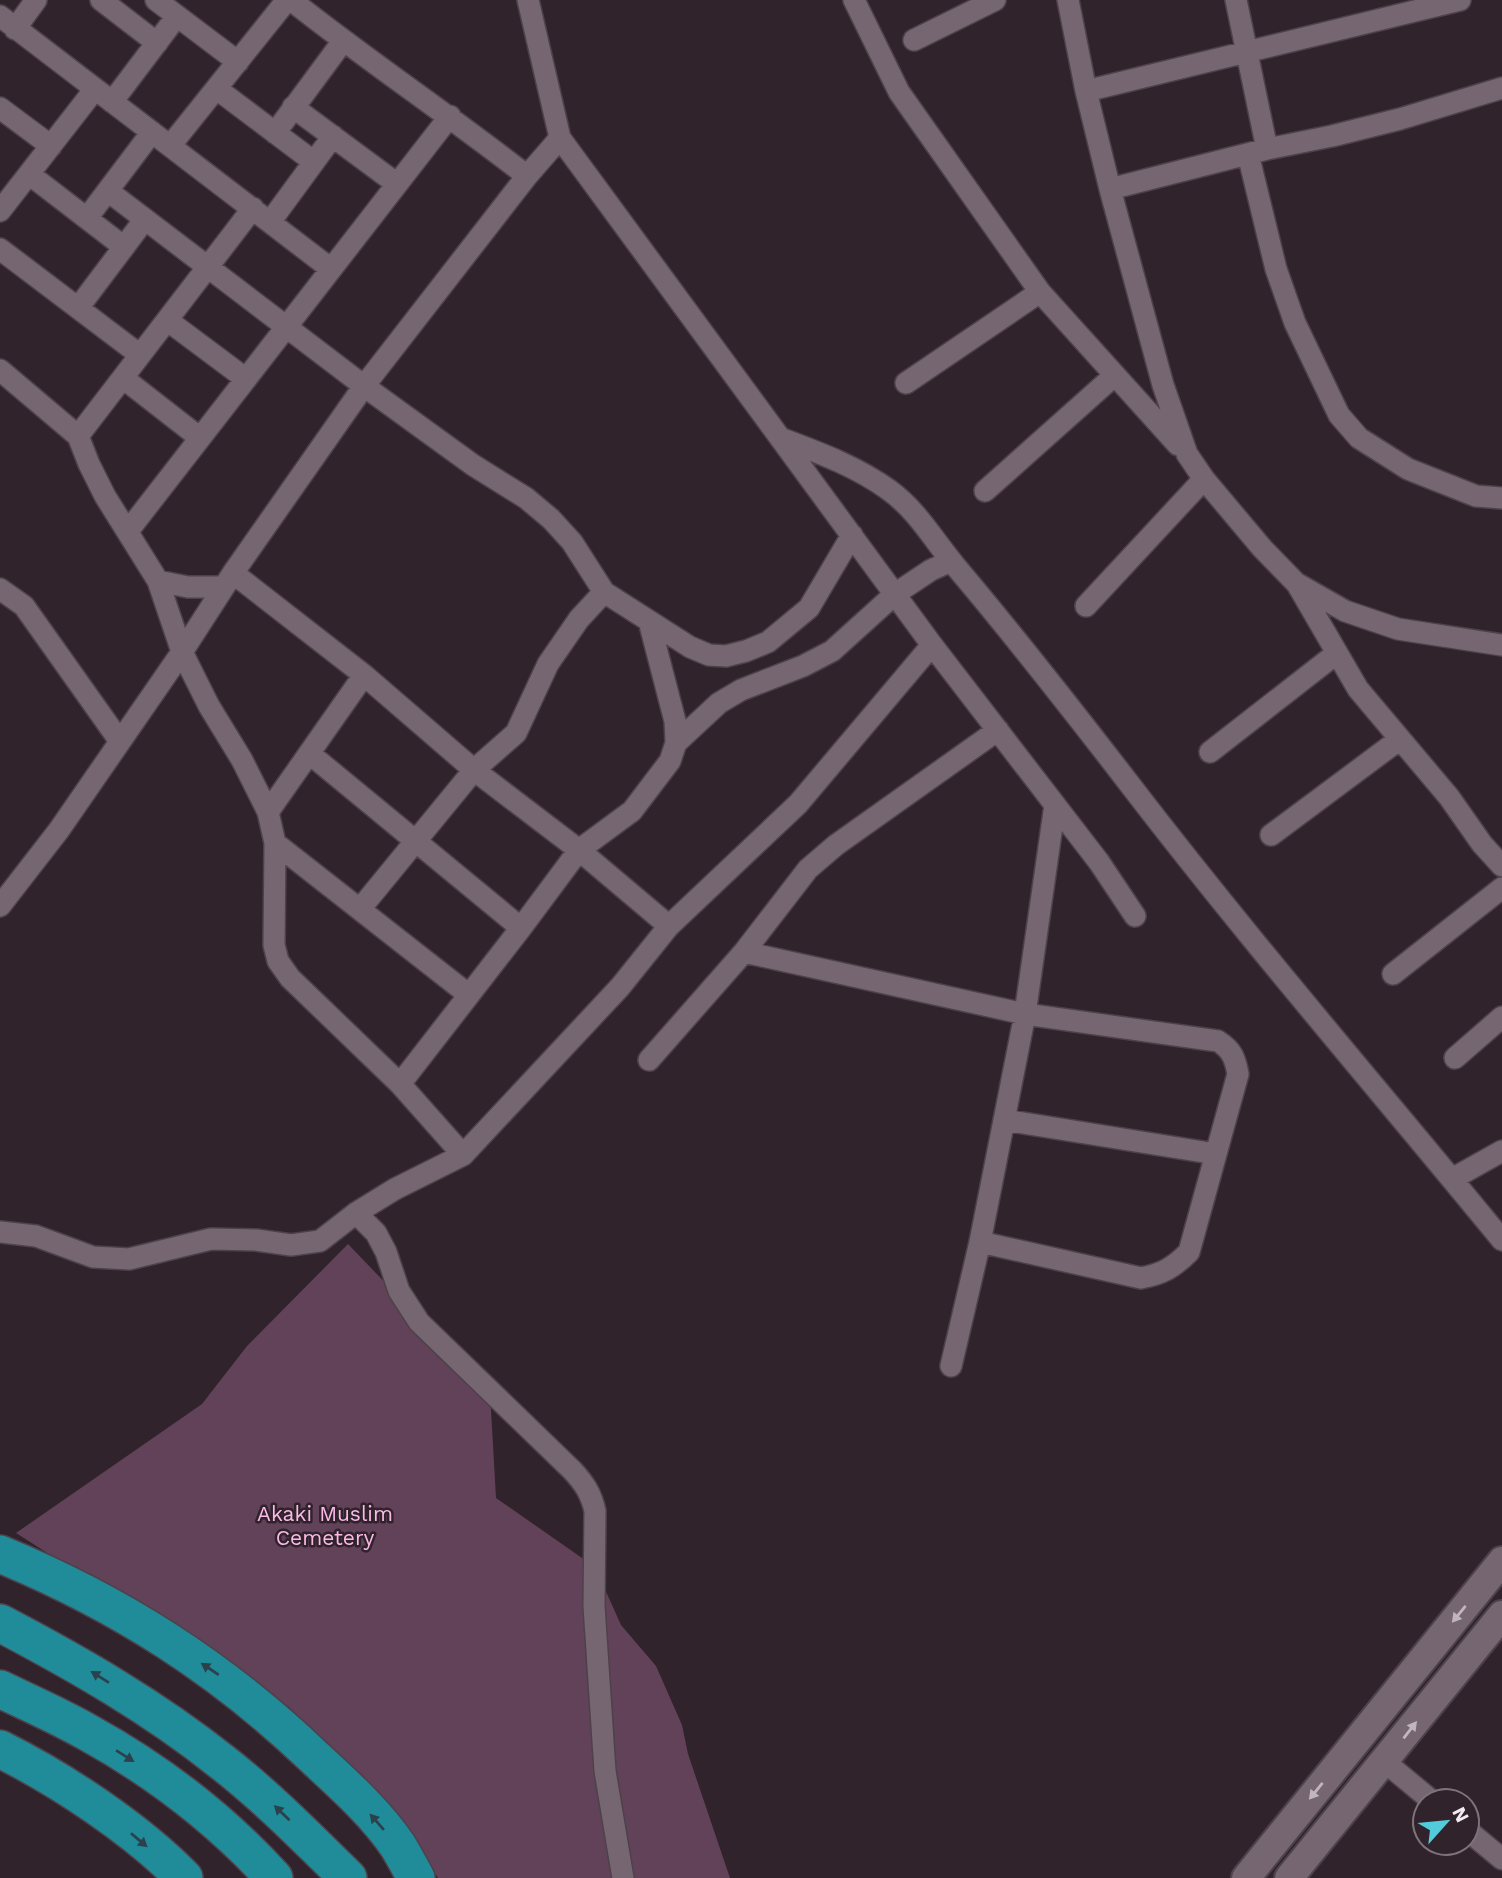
<svg xmlns="http://www.w3.org/2000/svg" width="1502" height="1878" font-family="'Work Sans',sans-serif">
<style>
.green{fill:#624259}
.lines{fill:none;stroke-linecap:round;stroke-linejoin:round}
.minor-casing{stroke:#4d424a;stroke-width:24}
.tertiary-casing{stroke:#4d424a;stroke-width:32}
.trunk-casing{stroke:#4d424a;stroke-width:40}
.minor{stroke:#766671;stroke-width:21}
.tertiary{stroke:#766671;stroke-width:28}
.trunk{stroke:#208c99;stroke-width:37}
.oneway{fill:#c2b6be}
.oneway2{fill:#2b424d}
.labels{text-anchor:middle;dominant-baseline:central;stroke-width:5;stroke-linejoin:round;paint-order:stroke}
.park-label{font-size:21px;fill:#fbb9e8;stroke:#30232c}
</style>
<rect width="100%" height="100%" fill="#30232c"/>
<path class="green" d="M348,1244L490,1392L496,1498L595,1567L621,1625L656,1666L682,1725L688,1754L730,1878H438L399,1820L289,1707L16,1533L202,1404L247,1346Z"/>
<g class="lines">
<g class="minor-casing">
<path id="minor" d="M101,0L157,43
M156,0L238,62
M854,0L899,92L1040,292L1178,445
M1068,0L1086,91L1110,189L1163,385L1187,454L1204,479L1262,548L1296,583L1345,611L1398,629L1502,645
M1236,0L1267,149
M0,16L331,269
M15,29L36,0
M914,40L995,0
M217,89L314,162
M1086,91L1460,0
M112,102L177,16
M293,107L397,184
M0,108L51,146
M275,133L343,41
M170,146L287,0
M1248,154L1276,269L1295,323L1339,415L1359,438L1408,469L1476,496L1502,498
M29,174L124,247
M527,176L560,138
M1110,189L1267,149L1332,136L1400,119L1502,88
M108,191L364,386L473,465L526,498L551,519L572,542L604,592L690,647L709,655L726,656L746,651L768,642L809,608L852,535
M0,211L95,89
M87,218L152,132
M270,222L333,136
M0,249L140,355
M78,308L145,219
M167,320L246,379
M0,370L78,436L89,464L105,496L158,581L182,652L209,706L242,760L268,812L275,843L274,945L278,961L290,978L400,1084L463,1155
M123,378L200,438
M906,383L1040,292
M78,436L253,208
M780,438C817,452 856,466 889,490C918,511 934,541 957,568C1017,639 1074,712 1131,786C1250,941 1378,1089 1502,1240
M985,491L1115,375
M128,531L450,116
M233,573L364,675L474,770L579,850L669,926
M158,581L188,587H223
M1297,584L1358,689L1449,797L1482,844L1502,866
M0,589L24,606L119,740
M1086,606L1204,479
M932,645L1099,862L1135,916
M676,743L719,703L741,690L803,666L832,651L895,594L931,570L951,561
M1210,752L1337,653
M310,754L521,928
M268,812L364,675
M1271,835L1400,739
M275,843L469,995
M0,906L59,830L182,652L233,573L364,386L527,176C449,115 368,61 291,0
M360,909L474,770L516,733L548,664L579,619L604,592
M744,952L1025,1014L1218,1041C1232,1050 1235,1058 1238,1074L1189,1252C1173,1268 1162,1274 1141,1278L980,1242
M1393,974L1502,888
M1455,1058L1502,1017
M649,1060L744,952L808,869L836,845L998,730
M400,1084L521,928L579,850L632,811L670,761L676,743L675,721L649,621
M1004,1120L1216,1154
M1452,1179L1502,1151
M356,1213L376,1233L386,1252L399,1291L419,1322L572,1470C584,1483 591,1493 595,1511L594,1606L605,1771L623,1878
M0,1232L36,1236L93,1257L129,1259L211,1239L256,1240L291,1245L320,1241L356,1213L395,1189L463,1155L620,987L669,926L798,804L932,645L560,138L528,0
M951,1366L980,1242L1025,1014L1055,805
M1385,1762L1432,1801
M1467,1830L1502,1859"/>
</g>
<g class="tertiary-casing">
<path id="tertiary" d="M1246,1878L1502,1561
M1289,1878L1502,1615"/>
</g>
<g class="trunk-casing">
<path id="trunk" d="M0,1554C119,1603 221,1668 314,1757C342,1783 376,1813 398,1846C404,1856 410,1867 416,1878
M0,1623C78,1664 153,1707 222,1762C267,1797 307,1838 348,1878
M0,1689C29,1703 59,1716 87,1732C156,1770 221,1820 274,1878
M0,1749C62,1780 136,1829 184,1878"/>
</g>
<use href="#minor" class="minor"/>
<use href="#tertiary" class="tertiary"/>
<use href="#trunk" class="trunk"/>
</g>
<defs><path id="oneway-solid" d="M-6-.8H1V-3.2L6.5 0L1 3.2V.8H-6Z" transform="scale(1.75)"/></defs>
<g class="oneway">
<use href="#oneway-solid" transform="translate(1459 1614) rotate(129)"/>
<use href="#oneway-solid" transform="translate(1410 1730) rotate(-52)"/>
<use href="#oneway-solid" transform="translate(1316 1791) rotate(129)"/>
</g>
<g class="oneway2">
<use href="#oneway-solid" transform="translate(210 1669) rotate(-146)"/>
<use href="#oneway-solid" transform="translate(100 1677) rotate(-148)"/>
<use href="#oneway-solid" transform="translate(125 1756) rotate(32)"/>
<use href="#oneway-solid" transform="translate(282 1813) rotate(-136)"/>
<use href="#oneway-solid" transform="translate(377 1822) rotate(-131)"/>
<use href="#oneway-solid" transform="translate(139 1840) rotate(40)"/>
</g>
<g class="labels">
<g class="park-label">
<text x="325" y="1513">Akaki Muslim<tspan x="325" dy="24">Cemetery</tspan></text>
</g>
</g>
<g transform="translate(1446 1822) rotate(63)"><circle r="33" fill="#30232c" stroke="#7e737b" stroke-width="2"/>
<path d="M0-5L12 26L0 18L-12 26Z" fill="#52cbda"/>
<text y="-10" font-size="19" font-weight="bold" text-anchor="middle" fill="#f4ebf1">N</text>
</g>
</svg>
